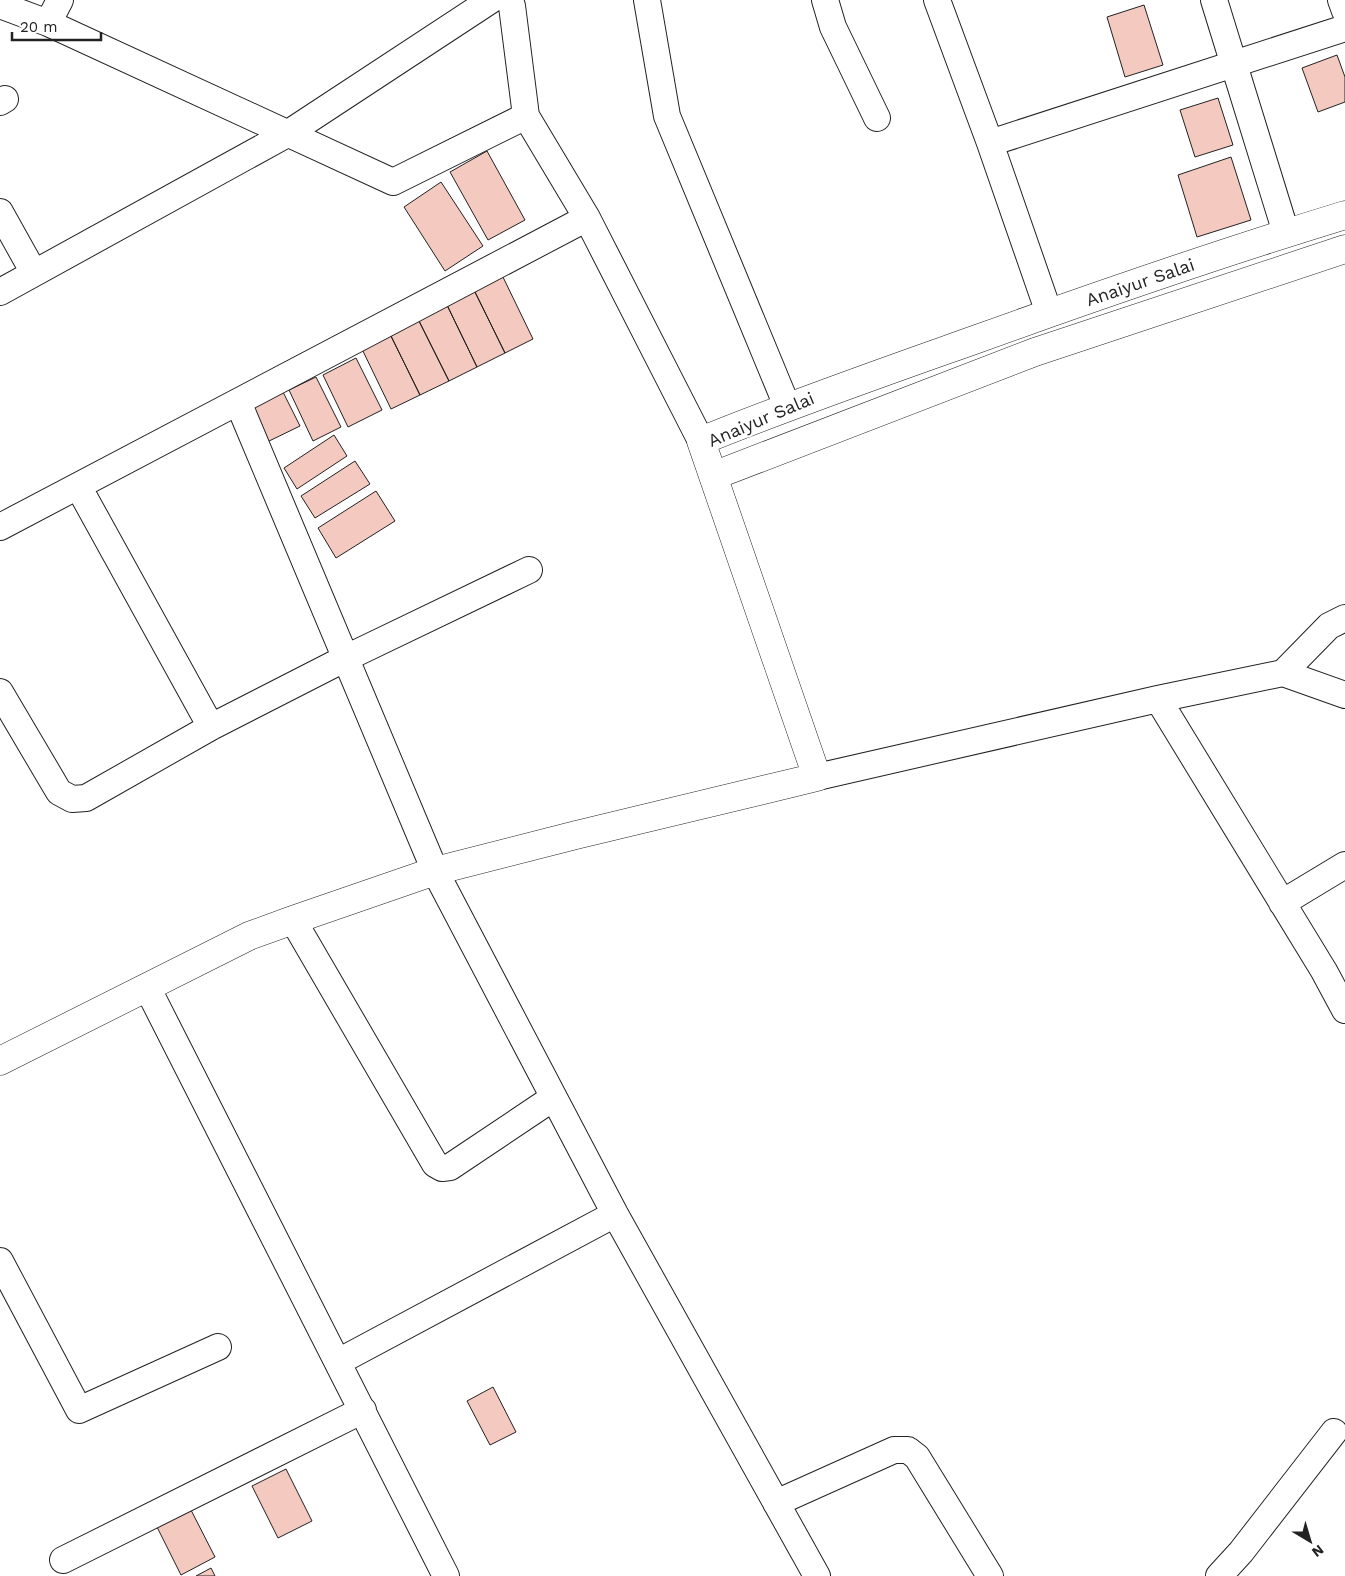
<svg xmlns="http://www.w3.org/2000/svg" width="1345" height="1576" font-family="'Work Sans',sans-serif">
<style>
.building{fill:#f3c9c0;stroke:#222}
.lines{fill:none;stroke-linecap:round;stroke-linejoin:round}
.minor-casing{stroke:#222;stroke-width:28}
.primary-casing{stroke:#222;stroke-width:29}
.minor{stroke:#fff;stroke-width:26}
.primary{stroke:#fff;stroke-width:28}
.labels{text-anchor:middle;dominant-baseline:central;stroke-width:4;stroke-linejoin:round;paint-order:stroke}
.street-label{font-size:18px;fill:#222;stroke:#fff}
</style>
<rect width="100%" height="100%" fill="#fff"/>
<path class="building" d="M1144,5L1163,65L1125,77L1107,17Z
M1337,55L1345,77V102L1318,112L1302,68Z
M1218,98L1233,145L1195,157L1180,110Z
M487,151L525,220L488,240L450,172Z
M1231,157L1251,220L1197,237L1178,175Z
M441,182L483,246L445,271L404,207Z
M502,275L533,339L505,353L474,290Z
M474,290L505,353L477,367L446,303Z
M446,303L477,367L449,381L417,317Z
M417,317L449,381L420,395L389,332Z
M389,332L420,395L391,409L360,345Z
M356,358L382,410L348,427L323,375Z
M316,377L341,427L313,441L289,390Z
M283,392L300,426L265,443L248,409Z
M334,435L347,456L297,489L284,468Z
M355,461L370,484L315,518L301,496Z
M376,491L395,521L336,558L318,528Z
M493,1387L516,1432L490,1445L467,1401Z
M286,1469L312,1521L278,1538L252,1486Z
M191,1510L215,1557L181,1575L157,1527Z
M211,1568L215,1576H196Z"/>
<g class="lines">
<g class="minor-casing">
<path id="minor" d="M510,0L512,6L526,116
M647,0L667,116L787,406
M825,0L833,27L877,118
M937,0L990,143L1049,313
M1214,0L1286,233
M1341,0L1345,11
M0,5L48,23L393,182L526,116L587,218L701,441
M48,23L60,0
M0,102L5,99
M990,143L1345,28
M0,212L34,273
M0,292L287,134L491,0
M238,402L435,871L615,1214L817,1576
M78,486L211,727
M0,527L587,218
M1283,673L1329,626L1345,618
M0,692L59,792L72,799L86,798L211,727L346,658L529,570
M1158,699L1324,971L1345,1010
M817,777L1158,699L1283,673L1345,695
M1282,903L1345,865
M293,920L435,1164L442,1168L450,1167L553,1098
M147,987L446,1576
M0,1261L79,1410L218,1347
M338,1362L615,1214
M776,1503L894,1450H908L917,1457L990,1576
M63,1560L363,1410
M1219,1576L1241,1552L1334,1432"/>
</g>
<g class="primary-casing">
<path id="primary" d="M713,476L1035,352L1345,249
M0,1061L249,936L293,920L435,871L576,835L817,777L701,441C792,404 884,372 977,339C1099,295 1221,253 1345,215"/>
</g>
<use href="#minor" class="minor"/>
<use href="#primary" class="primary"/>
</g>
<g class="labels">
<g class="street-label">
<text transform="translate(1140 282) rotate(-19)">Anaiyur Salai</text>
<text transform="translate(761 419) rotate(-23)">Anaiyur Salai</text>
</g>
</g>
<g transform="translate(1310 1541) rotate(142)" stroke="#ffffff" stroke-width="4" paint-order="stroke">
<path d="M0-4L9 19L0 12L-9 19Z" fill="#222222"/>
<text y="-8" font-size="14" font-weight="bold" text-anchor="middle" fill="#222222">N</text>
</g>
<path d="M12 32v8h89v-8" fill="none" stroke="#222222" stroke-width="2.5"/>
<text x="20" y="32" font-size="15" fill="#222222" stroke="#ffffff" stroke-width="4" paint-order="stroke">20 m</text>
</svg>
